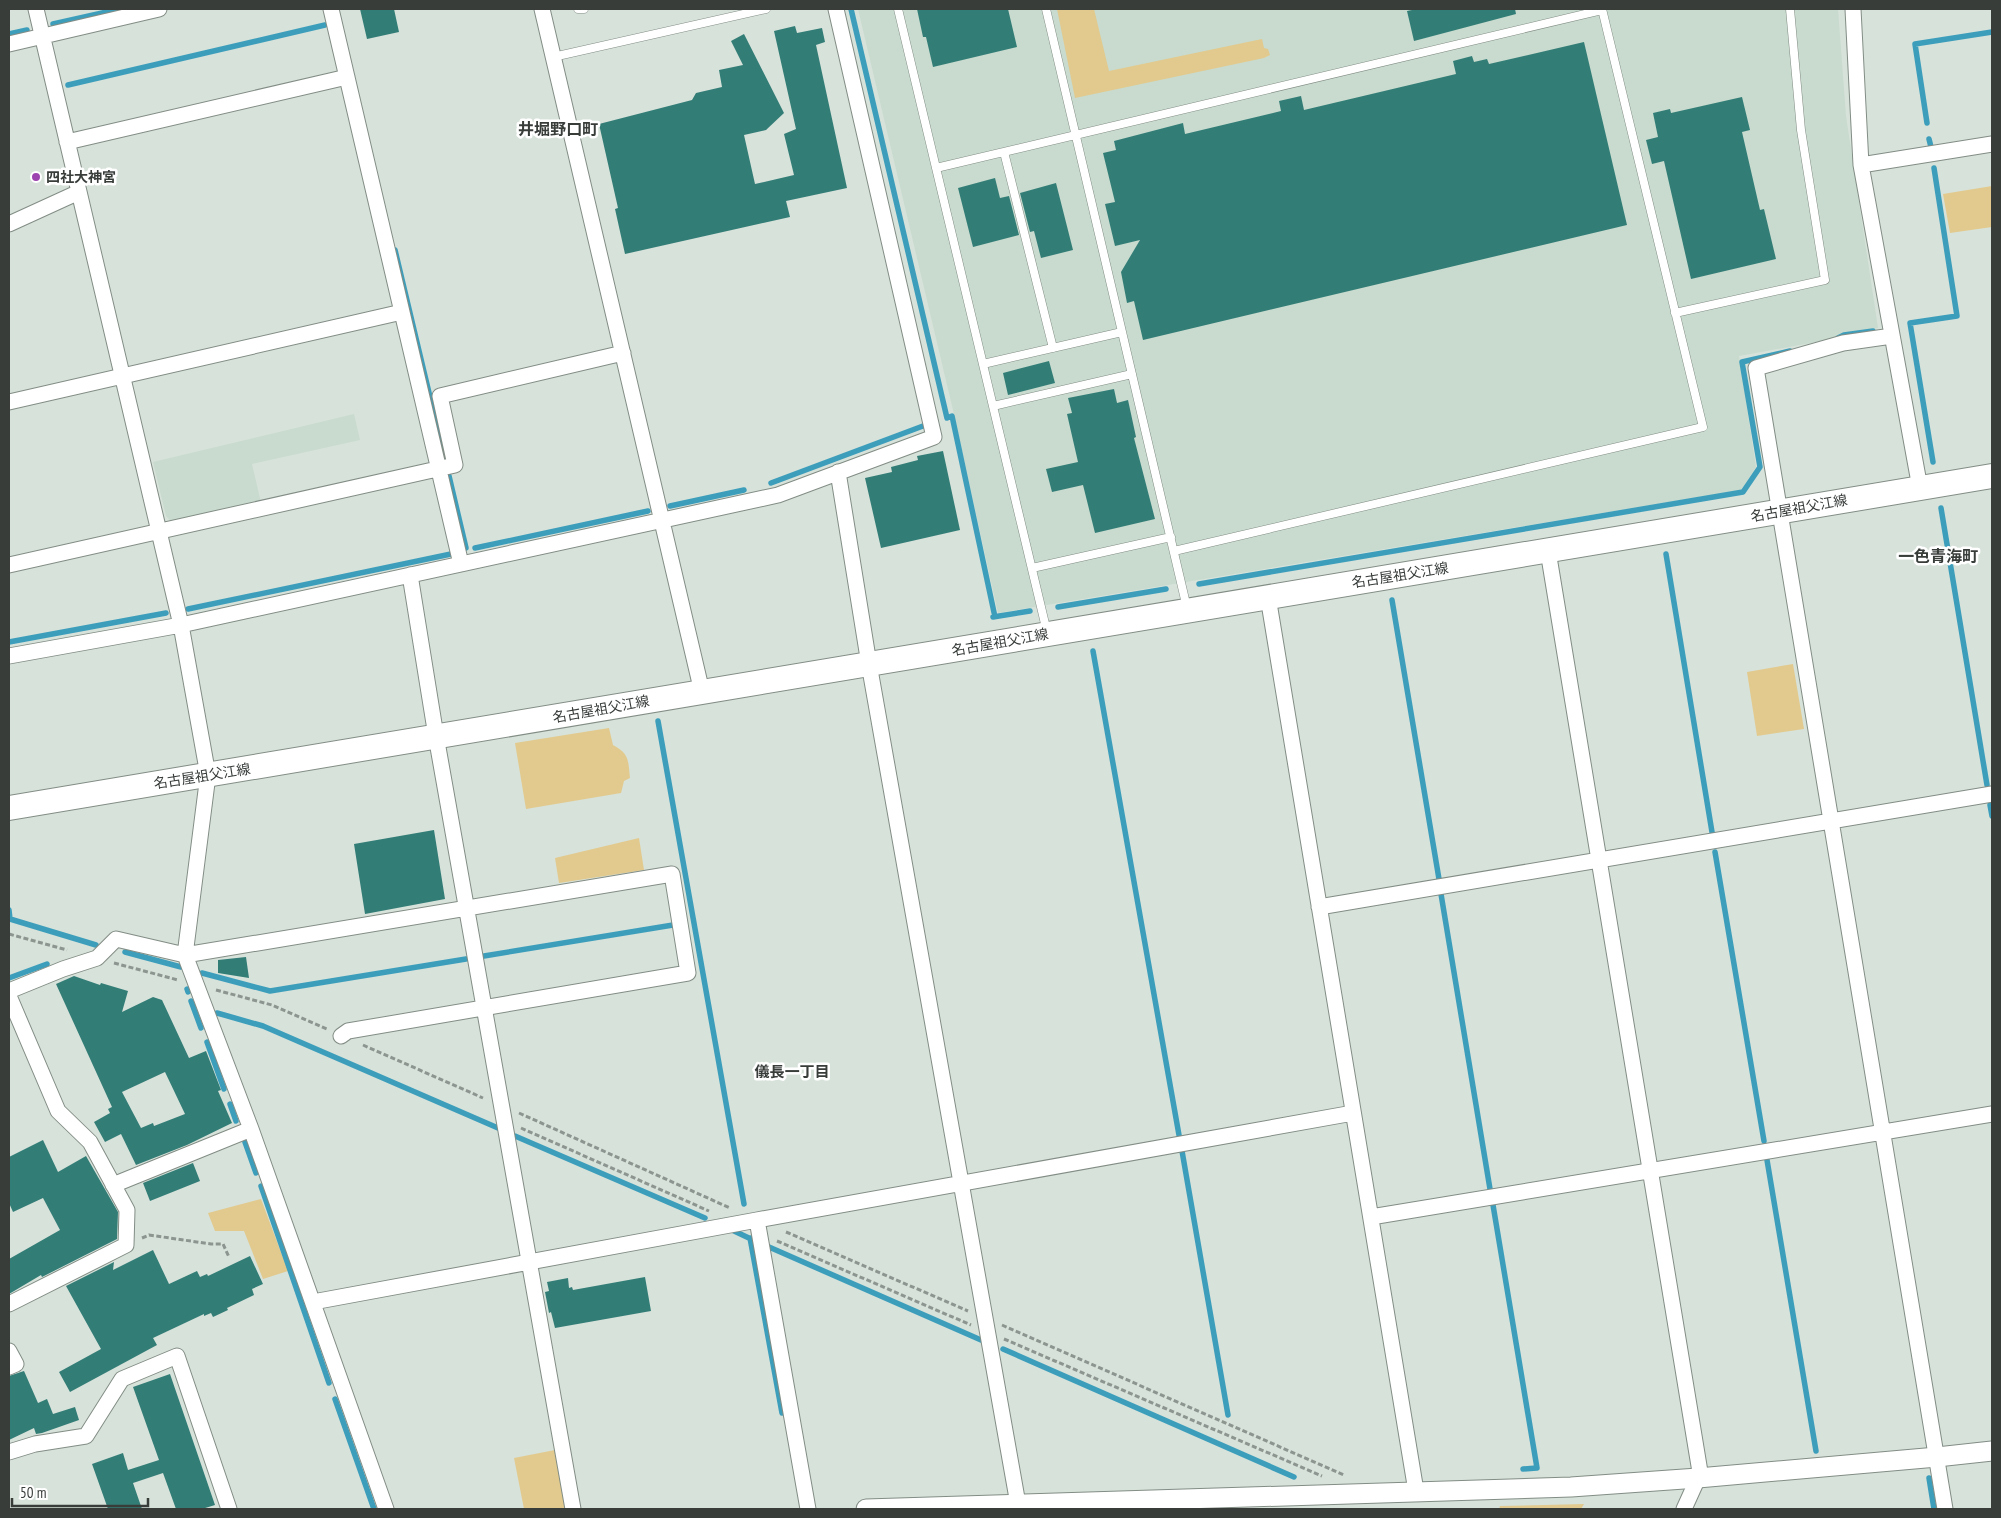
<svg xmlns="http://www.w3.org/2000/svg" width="2001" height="1518" font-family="'PT Sans Narrow','Noto Sans JP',sans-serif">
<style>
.built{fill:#c8dbce}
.green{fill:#e2ca8e}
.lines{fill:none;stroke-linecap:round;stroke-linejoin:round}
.stream{stroke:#3d9ebb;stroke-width:5.5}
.building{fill:#337d77;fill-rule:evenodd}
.service-casing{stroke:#828d85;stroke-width:9}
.minor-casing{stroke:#828d85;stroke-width:17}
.tertiary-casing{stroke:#828d85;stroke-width:21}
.primary-casing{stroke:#828d85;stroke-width:26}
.path{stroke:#8d9590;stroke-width:3;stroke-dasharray:5 2.5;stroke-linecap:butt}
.service{stroke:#fff;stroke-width:8}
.minor{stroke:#fff;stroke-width:15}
.tertiary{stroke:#fff;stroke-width:19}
.primary{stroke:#fff;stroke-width:24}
.poi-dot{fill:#9d43af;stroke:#fff;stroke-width:2}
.labels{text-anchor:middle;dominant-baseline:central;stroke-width:5;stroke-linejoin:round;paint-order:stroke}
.poi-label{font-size:14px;font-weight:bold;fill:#383d3a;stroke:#fff;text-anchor:start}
.street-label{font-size:14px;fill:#383d3a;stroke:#fff}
.neighbourhood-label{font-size:15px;font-weight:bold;fill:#383d3a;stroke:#fff}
.quarter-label{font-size:16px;font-weight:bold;fill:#383d3a;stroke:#fff}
</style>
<rect width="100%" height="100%" fill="#d7e2da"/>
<path class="built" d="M858,9H1838L1846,116L1878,328L1842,334L1827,340L1739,356L1756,467L1741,490L998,613L953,410Z
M354,414L360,440L252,464L261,503L172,522L166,516L153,462Z"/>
<path class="green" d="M1057,9H1094L1109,71L1262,39L1264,48L1268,49L1270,55L1264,58L1075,98Z
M1992,186V227L1950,233L1943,194Z
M1793,664L1804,729L1757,736L1747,672Z
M609,728L613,745C630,754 628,761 630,778L624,781L621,793L526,809L515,743Z
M639,838L644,870L559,883L555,858Z
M261,1199L288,1271L263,1279L244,1231H215L208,1213Z
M555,1450L565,1509H524L514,1458Z
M1584,1504L1581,1509H1499L1500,1506Z"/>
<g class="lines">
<path class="stream" d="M851,9L947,418L952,416L995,617
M53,24L120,9
M9,34L27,30
M68,85L325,25
M1927,123L1915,44L1992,32
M1929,139L1931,147
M395,250L445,460
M1838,338L1844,335L1873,331
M1933,462L1910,323L1957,316L1934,168
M449,476L466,548
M771,483L923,426
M670,506L744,490
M1941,508L1987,785
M475,548L648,511
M1666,554L1712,832
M1199,584L1743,492L1760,467L1742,362L1790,351
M1392,600L1439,879
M1058,607L1166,589
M188,609L451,554
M993,617L1030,611
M9,642L166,613
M1093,651L1179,1135
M658,721L744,1204
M1990,805L1992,816
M1715,852L1764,1141
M1441,894L1490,1189
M9,910L10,919L96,945
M125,952L181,967
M484,956L673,925
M202,973L270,991L466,959
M9,978L47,964
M187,989L188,992
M191,1001L201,1028
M217,1013L263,1026L498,1128
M207,1042L224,1089
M230,1104L236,1121
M515,1136L705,1218
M245,1142L256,1173
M1182,1151L1228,1415
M1767,1160L1816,1451
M261,1186L329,1383
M1493,1205L1537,1468L1523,1469
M732,1230L751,1239
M750,1238L782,1413
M769,1247L981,1340
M1003,1349L1294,1477
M335,1399L374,1509
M1929,1478L1934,1509"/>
</g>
<path class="building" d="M360,9H394L399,32L367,39Z
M917,9H1008L1017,47L933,67L926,37H923Z
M1417,9H1515L1516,14L1414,41L1407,11Z
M795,26L797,33L822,28L825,42L816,45L847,188L786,201L790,217L625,254L615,209L618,208L599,124L692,100L696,93L722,87L719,70L743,65L731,41L744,34L784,113L766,130L744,135L755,184L794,175L784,134L796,129L774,31Z
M1584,42L1627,225L1143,340L1134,301L1127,303L1121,272L1140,240L1115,246L1105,204L1115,202L1103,153L1116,150L1114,141L1183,123L1185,134L1281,111L1279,101L1301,96L1304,110L1456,74L1453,61L1472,56L1474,62L1487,59L1489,64Z
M1742,97L1750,130L1742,132L1760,210L1764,209L1776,259L1691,279L1664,161L1652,164L1646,140L1658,137L1653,113L1670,109L1671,113Z
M995,178L1000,198L1009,196L1019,235L973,247L958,188Z
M1056,183L1073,250L1041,258L1034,231L1030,232L1020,193Z
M1049,361L1055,383L1008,395L1003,373Z
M1114,389L1117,403L1128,400L1136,437L1134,438L1155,519L1095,533L1083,485L1052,492L1046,469L1078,462L1067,414L1072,413L1068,398Z
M943,451L960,530L881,548L865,478L892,472L891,467L918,460L917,456Z
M434,830L445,899L365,914L354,844Z
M246,957L249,978L218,973V960Z
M74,976L100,985L101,983L128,991L122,1012L153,997L162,1000L189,1058L206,1051L221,1090L218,1091L232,1123L187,1145L136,1165L121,1134L105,1142L94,1122L110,1113L108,1109L112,1107L56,984ZM165,1072L185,1114L154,1126L153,1123L141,1128L122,1092Z
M43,1140L58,1172L86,1156L118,1212L117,1239L42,1277L41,1275L9,1294V1259L60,1230L43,1198L13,1212L9,1203V1157Z
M193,1163L200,1181L150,1201L143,1183Z
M153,1250L169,1284L197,1271L200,1277L207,1274L208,1276L250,1256L263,1284L252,1289L254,1295L227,1308L228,1310L213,1317L211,1313L204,1316V1314L153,1338L157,1345L70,1392L59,1372L101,1349L66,1286L114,1262L113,1270Z
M645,1277L651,1311L555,1328L551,1312L549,1313L545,1292L549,1291L547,1282L568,1278L569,1288L572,1287L573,1290Z
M24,1371L38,1403L47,1399L53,1414L75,1407L79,1420L42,1433L36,1434L34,1428L9,1440V1376Z
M170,1374L215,1505L202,1509H176L163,1473L133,1483L142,1509H108L92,1464L123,1453L128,1470L159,1460L133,1387Z"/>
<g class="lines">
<g class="service-casing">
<path id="service" d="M578,9H584
M898,9L1047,632
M1046,9L1187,608
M553,57L766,9
M1004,152L1053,348
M936,168L1602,10
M1675,313L1825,280L1801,130L1790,9
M983,364L1122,332
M993,406L1132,374
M1174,551L1703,427L1602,9
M1032,568L1171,537"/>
</g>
<g class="minor-casing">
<path id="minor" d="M36,9L181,625L208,775L185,955L251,1129L386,1509
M331,9L461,564
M542,9L702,692
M1853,9L1861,165L1920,488
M9,44L159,9
M67,142L347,77
M1861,165L1992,144
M9,224L79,192
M1892,336L1843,343L1756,368L1945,1509
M9,402L402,312
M838,472L869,664L1018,1504
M1548,551L1701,1478
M9,565L455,465L440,396L623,353
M410,575L436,736L573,1509
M1268,597L1416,1491
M9,656L181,625L778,495L934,437L836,9
M1319,907L1992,794
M9,991L63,969L97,958L116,939L185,955L672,874L688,973L348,1031L341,1036
M9,996L58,1111L90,1142L127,1210L126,1245L9,1304
M113,1185L251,1129
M1371,1217L1992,1114
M757,1220L808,1509
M313,1302L757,1220L1353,1113
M9,1351L16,1364L9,1367
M9,1452L35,1444L86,1436L122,1379L177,1356L229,1509
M1684,1509L1698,1478"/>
</g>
<g class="tertiary-casing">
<path id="tertiary" d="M866,1509L1571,1487L1698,1478L1937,1457L1992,1451"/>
</g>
<g class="primary-casing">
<path id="primary" d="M9,808L1992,476"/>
</g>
<path class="path" d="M9,934L67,950
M114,963L178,980
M216,990L272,1005L327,1029
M363,1045L483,1098
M519,1113L730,1208
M521,1128L709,1211
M786,1232L968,1311
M142,1238L149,1235L211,1244H223L229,1257
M777,1241L971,1325
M1002,1325L1344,1475
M1004,1339L1322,1476"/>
<use href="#service" class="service"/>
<use href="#minor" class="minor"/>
<use href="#tertiary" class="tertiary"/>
<use href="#primary" class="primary"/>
</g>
<circle class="poi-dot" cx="36" cy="177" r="5"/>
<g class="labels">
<g class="poi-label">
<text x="46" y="177">四社大神宮</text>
</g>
<g class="street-label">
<text transform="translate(1799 508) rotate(-10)">名古屋祖父江線</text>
<text transform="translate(1400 575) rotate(-9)">名古屋祖父江線</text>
<text transform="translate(1000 642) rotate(-10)">名古屋祖父江線</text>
<text transform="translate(601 709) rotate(-10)">名古屋祖父江線</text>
<text transform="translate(202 776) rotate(-9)">名古屋祖父江線</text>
</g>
<g class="neighbourhood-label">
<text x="792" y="1071">儀長一丁目</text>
</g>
<g class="quarter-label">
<text x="558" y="129">井堀野口町</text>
<text x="1938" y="556">一色青海町</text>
</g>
</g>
<rect width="2001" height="1518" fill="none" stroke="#383d3a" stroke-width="20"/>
<path d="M12 1498v8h136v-8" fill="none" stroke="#383d3a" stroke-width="2.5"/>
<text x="20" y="1498" font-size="15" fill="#383d3a" stroke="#ffffff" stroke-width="4" paint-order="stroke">50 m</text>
</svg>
